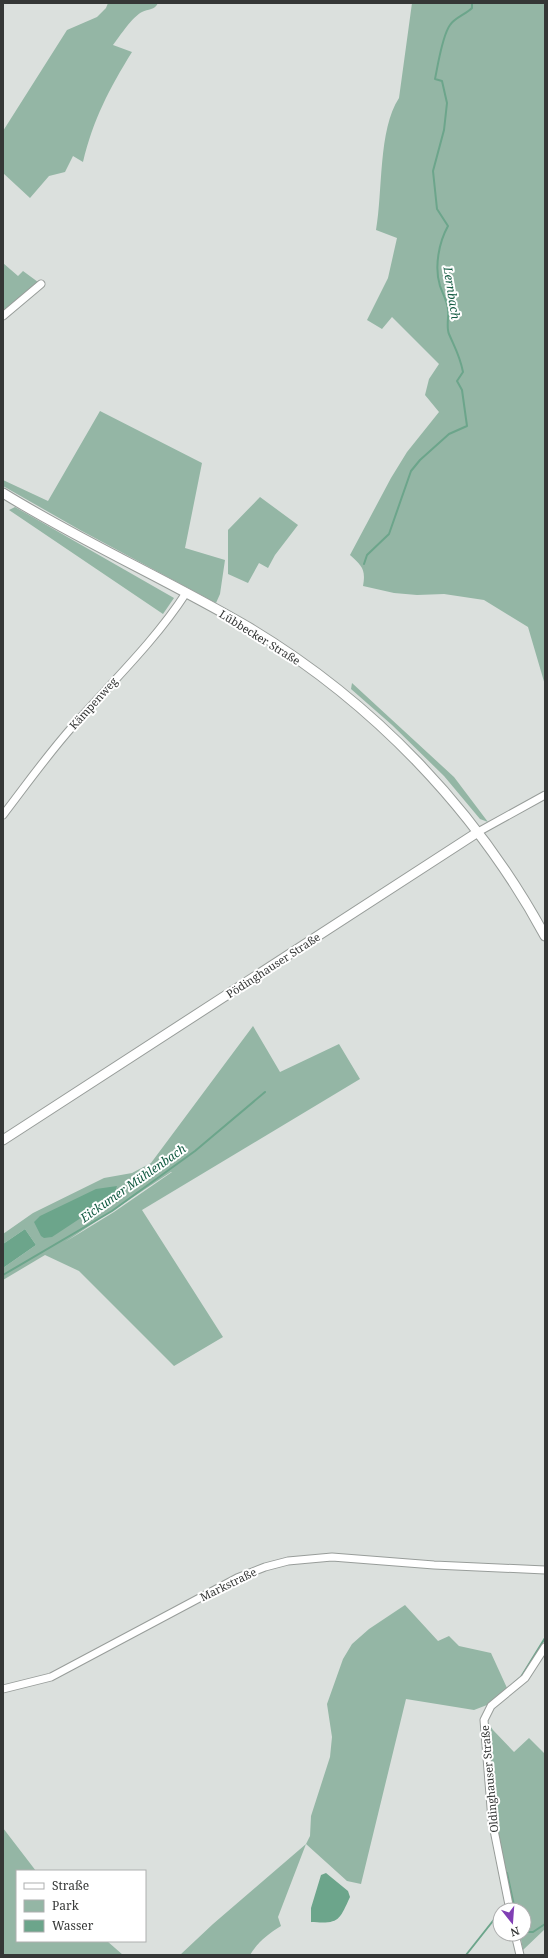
<svg xmlns="http://www.w3.org/2000/svg" width="548" height="1958" font-family="'Noto Serif',serif">
<style>
.green{fill:#94b6a5;fill-rule:evenodd}
.water{fill:#6ca58b}
.lines{fill:none;stroke-linecap:round;stroke-linejoin:round}
.stream{stroke:#6ca58b;stroke-width:2}
.street-casing{stroke:#989d9a;stroke-width:9}
.secondary-casing{stroke:#989d9a;stroke-width:11}
.street{stroke:#fff;stroke-width:7}
.secondary{stroke:#fff;stroke-width:9}
.labels{text-anchor:middle;dominant-baseline:central;stroke-width:4;stroke-linejoin:round;paint-order:stroke}
.street-label{font-size:11px;fill:#353736;stroke:#fff}
.water-label{font-size:12px;font-style:italic;fill:#125a41;stroke:#fff}
</style>
<rect width="100%" height="100%" fill="#dbe0dd"/>
<path class="green" d="M108,3H158C155,10 148,9 142,12C132,17 120,36 113,45L132,52C109,89 93,120 83,162L73,156L65,172L49,176L30,198L3,173V131L67,30L97,17L106,8Z
M412,3H545V685L528,627L484,600L444,594L417,595L394,593L363,586C366,569 362,566 350,555L391,478L407,452L439,412L425,395L429,379L439,364L392,317L382,329L367,320L388,278L397,238L376,230C383,191 378,130 399,98Z
M3,263L18,276L23,271L38,282L3,313Z
M100,411L202,463L185,548L225,560L220,594L216,603L80,530L3,486V480L48,501Z
M260,497L298,525L275,555L268,568L259,563L248,583L228,574V530Z
M15,507L174,598L163,614L9,510Z
M352,683L454,777L488,822L480,819L444,776L392,725L351,689Z
M253,1026L280,1072L339,1044L360,1079L142,1210L223,1337L174,1366L79,1271L45,1255L3,1280V1268L36,1245L25,1229L3,1244V1234L33,1213L104,1178L132,1173L151,1163ZM172,1172L114,1212L65,1242L171,1172Z
M405,1605L438,1641L449,1636L459,1646L491,1653L507,1688L487,1705L474,1710L406,1699L361,1884L347,1881L306,1844L278,1917L281,1926C268,1934 258,1942 250,1955H180L213,1924L306,1844L310,1836L311,1816L330,1757L332,1737L327,1704L343,1659L352,1644L369,1629Z
M487,1721L493,1730L514,1752L529,1738L545,1754V1929L523,1950L520,1934H524V1910H514L497,1836Z
M3,1828L36,1871H17V1941H107L123,1955H3Z"/>
<path class="water" d="M117,1186L114,1196L52,1237L44,1238L41,1236L34,1222L40,1216L96,1189Z
M25,1229L36,1245L3,1268V1244Z
M326,1873L348,1891L350,1897C339,1921 339,1924 311,1922V1908L321,1875Z"/>
<g class="lines">
<path class="stream" d="M364,564L367,555L389,534L411,471L420,460L449,434L467,426L462,390L457,381L463,372C460,356 455,348 449,334C446,327 449,317 448,309C447,301 443,294 440,286C434,267 439,242 448,226L437,209L433,171L444,130L447,103L442,81L435,79C438,65 442,36 450,25C454,18 466,14 472,8V3
M3,1275L112,1211L195,1151L265,1092
M514,1683L521,1677L545,1638
M507,1873L515,1910
M524,1928L527,1932H533L545,1924
M466,1955L500,1912"/>
<g class="street-casing">
<path id="street" d="M3,316L41,284
M3,815C26,785 48,754 73,726C111,683 155,641 186,593
M478,832L545,795
M3,1689L51,1677L237,1578L265,1567L288,1561L332,1557L434,1565L545,1570
M510,1910L492,1820L484,1720L491,1706L525,1678L545,1647
M515,1934L520,1955"/>
</g>
<g class="secondary-casing">
<path id="secondary" d="M3,493C82,542 168,580 248,627C372,701 476,809 545,936
M3,1140L478,832"/>
</g>
<use href="#street" class="street"/>
<use href="#secondary" class="secondary"/>
</g>
<g class="labels">
<g class="street-label">
<text transform="translate(260 637) rotate(32)">Lübbecker Straße</text>
<text transform="translate(93 703) rotate(-48)">Kämpenweg</text>
<text transform="translate(273 965) rotate(-33)">Pödinghauser Straße</text>
<text transform="translate(228 1584) rotate(-26)">Markstraße</text>
<text transform="translate(489 1779) rotate(-95)">Oldinghauser Straße</text>
</g>
<g class="water-label">
<text transform="translate(452 293) rotate(81)">Lernbach</text>
<text transform="translate(133 1183) rotate(-35)">Eickumer Mühlenbach</text>
</g>
</g>
<rect width="548" height="1958" fill="none" stroke="#353736" stroke-width="8"/>
<rect x="16" y="1870" width="130" height="72" fill="#ffffff" stroke="#aeafaf"/>
<rect x="24" y="1883" width="20" height="6" fill="#ffffff" stroke="#aeafaf"/>
<text x="52" y="1890" font-size="12" fill="#353736">Straße</text>
<rect x="24" y="1900" width="20" height="12" fill="#94b6a5" stroke="#aeafaf"/>
<text x="52" y="1910" font-size="12" fill="#353736">Park</text>
<rect x="24" y="1920" width="20" height="12" fill="#6ca58b" stroke="#aeafaf"/>
<text x="52" y="1930" font-size="12" fill="#353736">Wasser</text>
<g transform="translate(512 1922) rotate(163)"><circle r="19" fill="#ffffff" stroke="#aeafaf"/>
<path d="M0-3L7 15L0 10L-7 15Z" fill="#803fb4"/>
<text y="-6" font-size="11" font-weight="bold" text-anchor="middle" fill="#353736">N</text>
</g>
</svg>
